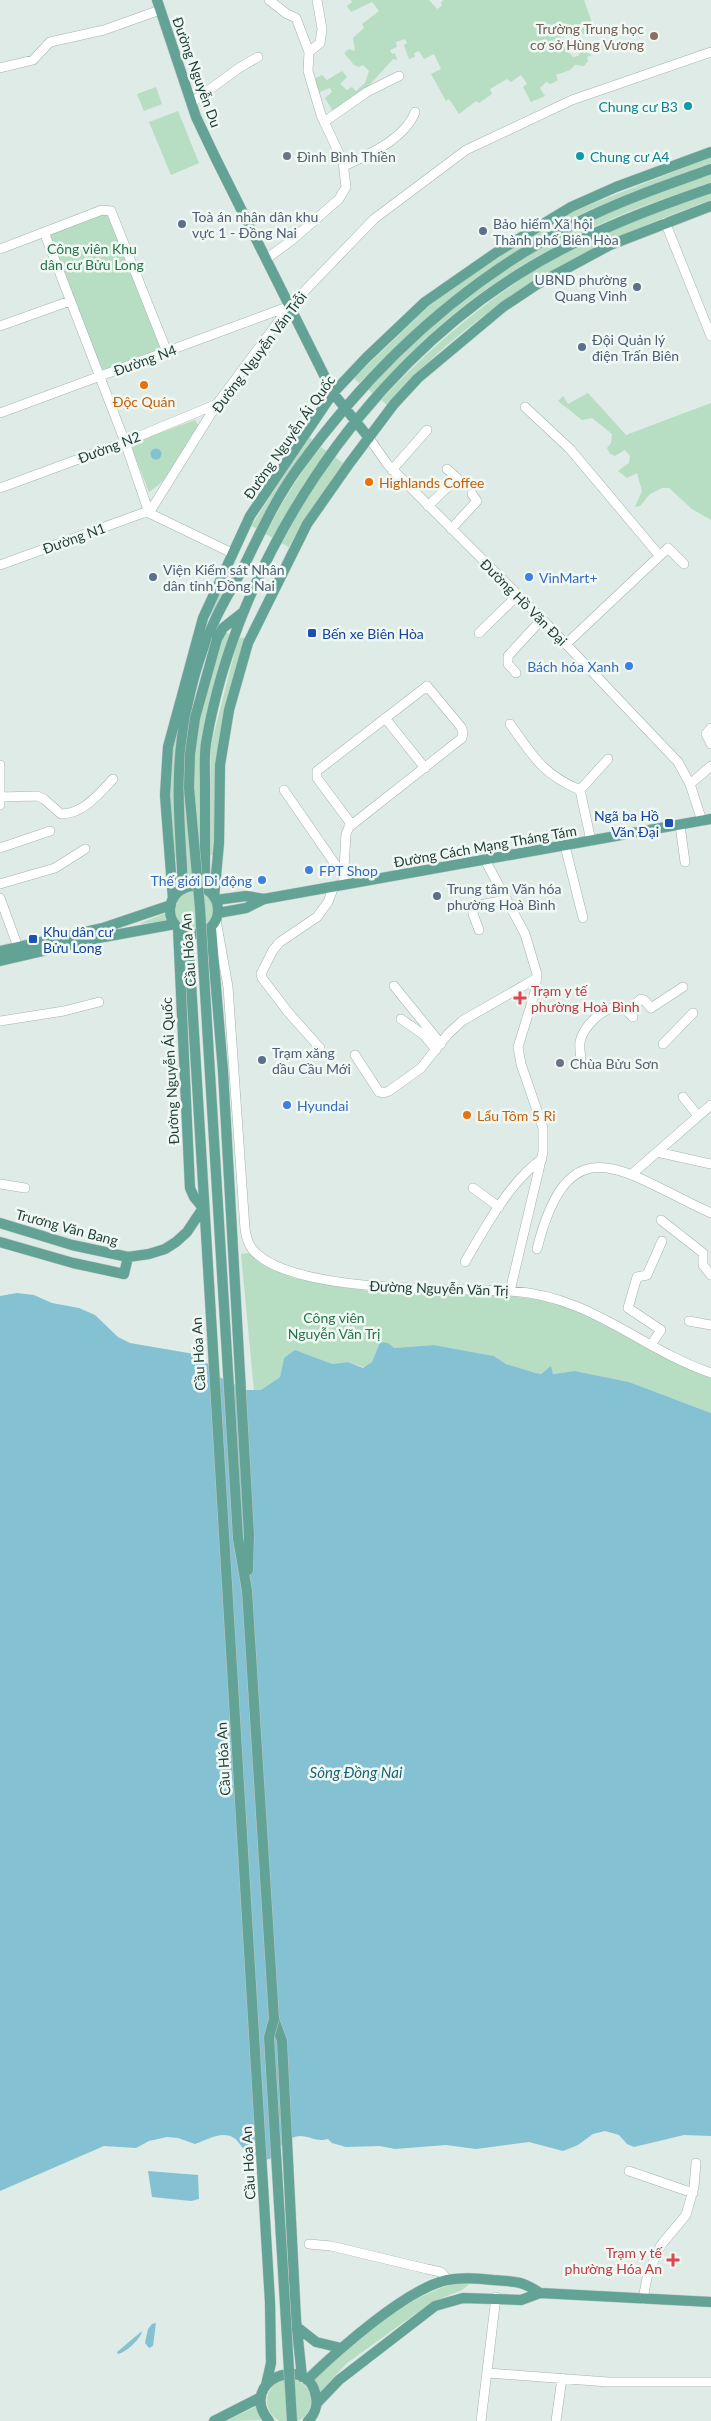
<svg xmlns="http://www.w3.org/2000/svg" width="711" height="2421" font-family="Lato,sans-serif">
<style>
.green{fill:#b7ddc3}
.water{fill:#84c2d3}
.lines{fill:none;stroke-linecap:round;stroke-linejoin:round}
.minor-casing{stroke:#a2b3ae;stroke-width:10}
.major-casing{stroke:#c0c8c7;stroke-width:11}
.minor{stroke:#fff;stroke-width:9}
.major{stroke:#62a396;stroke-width:10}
.major-bridge-casing{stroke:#c0c8c7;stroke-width:11;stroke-linecap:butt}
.major-bridge{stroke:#62a396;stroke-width:10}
.education-dot{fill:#8d6e63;stroke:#f0f8f4;stroke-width:2}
.culture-dot{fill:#0f9aa8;stroke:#f0f8f4;stroke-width:2}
.worship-dot{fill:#6b7280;stroke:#f0f8f4;stroke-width:2}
.service-dot{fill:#5c6f8a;stroke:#f0f8f4;stroke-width:2}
.food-dot{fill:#e8710a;stroke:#f0f8f4;stroke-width:2}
.shop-dot{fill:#3f7fe0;stroke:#f0f8f4;stroke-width:2}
.transit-dot{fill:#1a4fb4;stroke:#f0f8f4;stroke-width:2}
.health-dot{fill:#e0444e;stroke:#f0f8f4;stroke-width:2}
.labels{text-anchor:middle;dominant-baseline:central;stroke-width:5;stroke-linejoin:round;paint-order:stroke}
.education-label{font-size:14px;fill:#785e54;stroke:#f0f8f4;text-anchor:end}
.street-label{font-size:14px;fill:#1f3c36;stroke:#f0f8f4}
.culture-label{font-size:14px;fill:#0d838f;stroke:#f0f8f4;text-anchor:end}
.worship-label{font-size:14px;fill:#5b616d;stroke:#f0f8f4;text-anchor:start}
.service-label{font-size:14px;fill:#4e5e75;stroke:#f0f8f4;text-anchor:start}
.park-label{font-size:14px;fill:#28744a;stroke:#f0f8f4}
.food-label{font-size:14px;fill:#c56008;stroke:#f0f8f4;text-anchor:start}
.shop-label{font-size:14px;fill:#366cbe;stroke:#f0f8f4;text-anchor:start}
.transit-label{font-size:14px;fill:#164399;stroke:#f0f8f4;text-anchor:start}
.health-label{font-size:14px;fill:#be3a42;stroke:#f0f8f4;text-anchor:start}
.water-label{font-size:15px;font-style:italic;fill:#18647a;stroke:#f0f8f4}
</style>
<rect width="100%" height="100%" fill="#dfebe6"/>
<path class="green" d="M351,0H429L437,9L442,6L441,2L444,0H584L593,26L588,33L583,34L575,24L558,40L573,57L578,56L582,50L592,55L587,57L588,61L584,66L575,65L570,70L556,75L558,80L551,84L546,82L540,88L545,96L531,102L523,87L527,84L521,75L511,82L507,79L490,89L492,94L479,103L476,101L459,114L449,99L446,101L431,74L441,69L434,54L424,59L419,51L414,53L415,57L409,59L404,45L407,43L405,39L396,42L397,47L390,50L392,54L395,53L397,60L393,59L365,90L334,113L325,98L332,92L330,88L317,93L314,79L322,75L327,80L342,71L347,77L340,84L347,90L352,87L356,91L365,83L369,71L363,65L359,67L354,65L344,53L349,49L355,51L353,38L364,28L362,24L379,11L372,2L351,12L347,6L352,2Z
M156,87L162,104L144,111L137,94Z
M178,111L199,163L171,175L149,122Z
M711,157V163C665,180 617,196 573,218C493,260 422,318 359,383L354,378L429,306L499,256L574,211Z
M711,174V182C684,192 655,201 628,212C554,242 481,286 423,341C406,358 390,376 373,394L368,389C428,325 498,268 577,227C620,206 666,190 711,174Z
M711,193V200C612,235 526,277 446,346C425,365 404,383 387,405L381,400C453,323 533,261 632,221C658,211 685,202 711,193Z
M104,213H109L163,350L102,372L48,234Z
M588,393L626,435L711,403V520L692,509L669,488H662L650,494L640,506L635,507L642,491L637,473L627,478L618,471L629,463L630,456L625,450L615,456L610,454L607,448L611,443L612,434L592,418L582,420L558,401L563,396L568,404Z
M195,420L198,425C186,448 171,479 149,492L130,444Z
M309,437L313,440L293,466L257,529L251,526Z
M321,447L327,451L297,494L273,538L265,534C282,503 299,474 321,447Z
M335,457L343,463L302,522L289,547L281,543L305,501Z
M227,579L230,581L211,616L209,615Z
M207,625C195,662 182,700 177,739C171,778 175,819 177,858H175L170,795L173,748L187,689Z
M217,627L229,634L201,746L200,881L187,882C186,834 180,785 187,737C192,700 205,663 217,627Z
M245,637L224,709L215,766L214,855H210L211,745L238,639Z
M175 910a19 19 0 1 1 38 0a19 19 0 1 1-38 0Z
M166,913L168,920L141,924V923Z
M249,1253L267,1267L293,1278L341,1287L376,1292L510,1296L548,1301L581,1312L677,1364L711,1378V1413L629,1382L575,1371L553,1374L551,1367L540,1374L536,1373L506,1364L494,1356L434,1345L394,1348L380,1342L372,1362L366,1368L348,1362L332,1364L317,1360L284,1358L280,1377L261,1390L254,1391L241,1254Z
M462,2281L471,2283L462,2290L432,2302L347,2363L320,2392L313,2380C354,2341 407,2295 462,2281Z
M267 2401a22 22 0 1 1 44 0a22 22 0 1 1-44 0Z
M257,2406L262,2420L226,2421Z"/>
<path class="water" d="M150.5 454a5.5 5.5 0 1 1 11 0a5.5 5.5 0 1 1-11 0Z
M17,1293L34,1295L52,1303L79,1308L95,1315L118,1337L130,1343L194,1354L204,1360L221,1378L246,1390H261L280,1377L284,1358L295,1350L332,1364L348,1362L363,1368L372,1362L380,1342L388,1343L394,1348L434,1345L494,1356L506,1364L536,1373L541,1374L551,1366L553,1374L575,1371L629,1382L711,1413V2136L684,2135L634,2147L627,2144L619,2135L605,2131L593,2134L578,2145L563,2151L529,2142L476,2149L446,2145L395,2149L380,2146L346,2147L332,2143L328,2139C317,2142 312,2137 301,2136C288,2136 277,2149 270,2159C238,2162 245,2135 224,2135C214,2135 204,2141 195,2144L178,2138L167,2137L149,2141L136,2148L104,2146L0,2191V1296Z
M148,2171L198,2175L199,2199L191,2201L152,2197Z
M156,2323L153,2346L149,2348L145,2343L148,2329L152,2324Z
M142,2331C141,2339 125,2353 118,2354L117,2352Z"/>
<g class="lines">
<g class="minor-casing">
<path id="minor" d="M309,52L320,43L322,29L317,0
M0,68L33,60L50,42L104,30L160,10
M191,103L239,68L258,57
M324,122L367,92L399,76
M344,166C368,155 405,139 415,112
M665,222L711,336
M44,232L125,442L149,513L232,553
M0,249L102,210L111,211L167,352
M266,259L292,240L339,199L346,187L343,162L321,115L308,71L309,52L296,18L287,14L269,0
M0,326L70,301
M525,407L570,449L659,555
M0,413L290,306
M369,438L388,465L542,619L678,762L690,784L702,821
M392,470L427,430
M0,488L125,442L217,404
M428,506L457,478L447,469
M149,513L217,404L290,306L374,219L466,150L572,100L711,52
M451,529L477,501L472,494
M0,565L143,513H149
M479,633L518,595
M566,644L668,548L684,564
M516,673L508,664V656L542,619
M385,718L425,768
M510,724C533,756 542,774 580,790L591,841
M711,728L706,734L711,744
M0,765V805
M690,784L711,766
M284,790L344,877
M580,790L608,759
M0,797L37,796L44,799L61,814C83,814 99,794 113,779
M680,825L685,862
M565,846L583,918
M0,848L50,831
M485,860L525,934L537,974L535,992L518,1047L521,1064L543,1128V1152L510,1291
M0,884L55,868L85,849
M343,884L346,834L349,827L462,738L463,732L461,727L427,686L317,771V778L352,825
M0,898L18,947
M216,920L228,987L245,1229C246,1236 248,1244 253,1250C291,1294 452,1288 510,1291C593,1296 638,1348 711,1373
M479,930L473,914L474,906L506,900
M394,986L441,1044
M627,1011L641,999L644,1000L651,1008L683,987
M401,1019L424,1035L436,1050
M0,1021L64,1011L99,1002
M663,1044L693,1013
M320,1048L288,1012L262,978L261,974L273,950L280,942L317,917L328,902L334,886
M355,1055L379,1092L383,1093L389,1091L421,1068L448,1034L462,1021L537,978
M581,1062C581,1055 579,1048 580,1042C583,1027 603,1006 620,1007C625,1008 629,1013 633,1017
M683,1097L698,1116
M657,1152L711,1164
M632,1174L711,1105
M0,1184L25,1188
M473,1188L499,1207
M661,1220L703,1253V1265L711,1275
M537,1249C570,1118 626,1175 711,1213
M465,1262C484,1229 511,1180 542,1159
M689,1321L711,1325
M651,1345L661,1330L628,1308L637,1277L647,1275L662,1241
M629,2171L693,2193
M309,2244L331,2246L427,2269L441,2272L448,2280
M643,2299L648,2273L661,2245L686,2215L694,2187L696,2163
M488,2373L608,2382H711
M481,2421L496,2297
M556,2421L562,2378"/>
</g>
<g class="major-casing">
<path id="major" d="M157,0L196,117L216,159L333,393L369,438
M217,639L223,628L242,613
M170 910a24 24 0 1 1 48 0a24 24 0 1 1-48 0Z
M183,889C181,839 175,788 182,738C187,700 198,657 214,622C223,602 234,585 244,566C260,533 276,498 298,468C371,367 464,280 576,223C619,201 666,185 711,169
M205,889C205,854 205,820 205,785C205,771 204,756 206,743C237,560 361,373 519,274C579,236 644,211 711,188
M214,897L219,843L220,765L229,710L248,643L307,524L349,464L394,404L418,378L503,307L536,285L610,245L711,206
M173,899L165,795L168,747L203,618L250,516L333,393L366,358L425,302L497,252L571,207L616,187L711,152
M216,900L246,896L264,899
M218,913L246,908L264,899L711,819
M178,928L190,1188L194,1197L203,1208
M211,928L223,1071L249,1535L248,1570
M188,933L270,2302L271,2363L266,2385
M0,951L103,928L171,905
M0,961L104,937L175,924
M0,1223L72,1245L128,1257L149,1254L165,1249L176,1242L187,1232L203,1208
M0,1242L73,1263L124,1274L128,1257
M238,1538L247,1591L274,2019L282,2041L296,2320L302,2377
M297,2327L316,2342L341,2348
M307,2380C338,2350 406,2289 447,2280C463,2277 477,2278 493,2280C516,2282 520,2280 540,2293
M317,2403L339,2380L435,2306L463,2298L521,2300L540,2293L711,2302
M214,2421L261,2397
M269,2421C236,2381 309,2351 316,2397C318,2406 314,2415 308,2421"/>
</g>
<use href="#minor" class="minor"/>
<use href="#major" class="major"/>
<g class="major-bridge-casing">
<path id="major-bridge" d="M217,639L195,718L190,754L189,788L200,908L238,1538
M274,2019L269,2037L292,2421"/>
</g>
<use href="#major-bridge" class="major-bridge"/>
</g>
<circle class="education-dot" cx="654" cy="36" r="5"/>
<g class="culture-dot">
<circle cx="688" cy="106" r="5"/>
<circle cx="580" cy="156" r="5"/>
</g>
<g class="worship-dot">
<circle cx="287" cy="156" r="5"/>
<circle cx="560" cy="1063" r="5"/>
</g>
<g class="service-dot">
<circle cx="182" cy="224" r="5"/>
<circle cx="483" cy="231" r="5"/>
<circle cx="637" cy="287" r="5"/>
<circle cx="582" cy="347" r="5"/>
<circle cx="153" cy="577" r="5"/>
<circle cx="437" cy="896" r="5"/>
<circle cx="262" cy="1060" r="5"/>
</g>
<g class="food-dot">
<circle cx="144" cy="385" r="5"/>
<circle cx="369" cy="482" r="5"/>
<circle cx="467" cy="1115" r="5"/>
</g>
<g class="shop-dot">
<circle cx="529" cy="577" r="5"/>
<circle cx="629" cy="666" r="5"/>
<circle cx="309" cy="870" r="5"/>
<circle cx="262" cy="880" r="5"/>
<circle cx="287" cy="1105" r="5"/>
</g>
<g class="transit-dot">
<rect x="307" y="628" width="10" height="10" rx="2.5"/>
<rect x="664" y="818" width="10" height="10" rx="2.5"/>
<rect x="28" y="934" width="10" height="10" rx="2.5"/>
</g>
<g class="health-dot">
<path d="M517.5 990.5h5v5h5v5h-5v5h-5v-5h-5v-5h5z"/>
<path d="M670.5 2252.5h5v5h5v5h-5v5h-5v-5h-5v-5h5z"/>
</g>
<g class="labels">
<g class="education-label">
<text x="644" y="28">Trường Trung học<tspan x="644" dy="16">cơ sở Hùng Vương</tspan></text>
</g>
<g class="street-label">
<text transform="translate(197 72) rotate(70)">Đường Nguyễn Du</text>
<text transform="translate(259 352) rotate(-53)">Đường Nguyễn Văn Trỗi</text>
<text transform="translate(145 360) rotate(-20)">Đường N4</text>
<text transform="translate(289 437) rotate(-55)">Đường Nguyễn Ái Quốc</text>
<text transform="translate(109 447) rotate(-21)">Đường N2</text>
<text transform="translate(74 538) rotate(-20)">Đường N1</text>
<text transform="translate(524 602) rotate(45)">Đường Hồ Văn Đại</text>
<text transform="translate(485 846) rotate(-10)">Đường Cách Mạng Tháng Tám</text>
<text transform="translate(188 950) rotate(-94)">Cầu Hóa An</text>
<text transform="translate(170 1071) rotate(-93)">Đường Nguyễn Ái Quốc</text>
<text transform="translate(67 1227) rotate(15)">Trương Văn Bang</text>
<text transform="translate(439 1288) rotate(2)">Đường Nguyễn Văn Trị</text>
<text transform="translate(198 1354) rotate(-93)">Cầu Hóa An</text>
<text transform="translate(223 1759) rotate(-93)">Cầu Hóa An</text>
<text transform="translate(248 2163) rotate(-93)">Cầu Hóa An</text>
</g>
<g class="culture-label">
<text x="678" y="106">Chung cư B3</text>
<text x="590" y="156" text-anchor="start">Chung cư A4</text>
</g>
<g class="worship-label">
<text x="297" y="156">Đình Bình Thiền</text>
<text x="570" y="1063">Chùa Bửu Sơn</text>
</g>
<g class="service-label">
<text x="192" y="216">Toà án nhân dân khu<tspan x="192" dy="16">vực 1 - Đồng Nai</tspan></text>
<text x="493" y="223">Bảo hiểm Xã hội<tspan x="493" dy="16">Thành phố Biên Hòa</tspan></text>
<text x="627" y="279" text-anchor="end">UBND phường<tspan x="627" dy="16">Quang Vinh</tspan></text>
<text x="592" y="339">Đội Quản lý<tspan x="592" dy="16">điện Trấn Biên</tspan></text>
<text x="163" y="569">Viện Kiểm sát Nhân<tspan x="163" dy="16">dân tỉnh Đồng Nai</tspan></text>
<text x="447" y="888">Trung tâm Văn hóa<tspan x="447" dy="16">phường Hoà Bình</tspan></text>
<text x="272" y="1052">Trạm xăng<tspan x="272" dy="16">dầu Cầu Mới</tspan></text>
</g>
<g class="park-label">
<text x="92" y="248">Công viên Khu<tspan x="92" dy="16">dân cư Bửu Long</tspan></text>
<text x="334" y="1317">Công viên<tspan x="334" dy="16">Nguyễn Văn Trị</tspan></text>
</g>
<g class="food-label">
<text x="144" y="401" text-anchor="middle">Độc Quán</text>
<text x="379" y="482">Highlands Coffee</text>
<text x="477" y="1115">Lẩu Tôm 5 Ri</text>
</g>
<g class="shop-label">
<text x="539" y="577">VinMart+</text>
<text x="619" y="666" text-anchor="end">Bách hóa Xanh</text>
<text x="319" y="870">FPT Shop</text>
<text x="252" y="880" text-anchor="end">Thế giới Di động</text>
<text x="297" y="1105">Hyundai</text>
</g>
<g class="transit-label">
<text x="322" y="633">Bến xe Biên Hòa</text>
<text x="659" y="815" text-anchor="end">Ngã ba Hồ<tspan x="659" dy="16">Văn Đại</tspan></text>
<text x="43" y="931">Khu dân cư<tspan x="43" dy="16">Bửu Long</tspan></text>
</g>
<g class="health-label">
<text x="531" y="990">Trạm y tế<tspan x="531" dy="16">phường Hoà Bình</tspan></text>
<text x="662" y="2252" text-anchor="end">Trạm y tế<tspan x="662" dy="16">phường Hóa An</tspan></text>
</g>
<g class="water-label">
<text x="356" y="1772">Sông Đồng Nai</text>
</g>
</g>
</svg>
